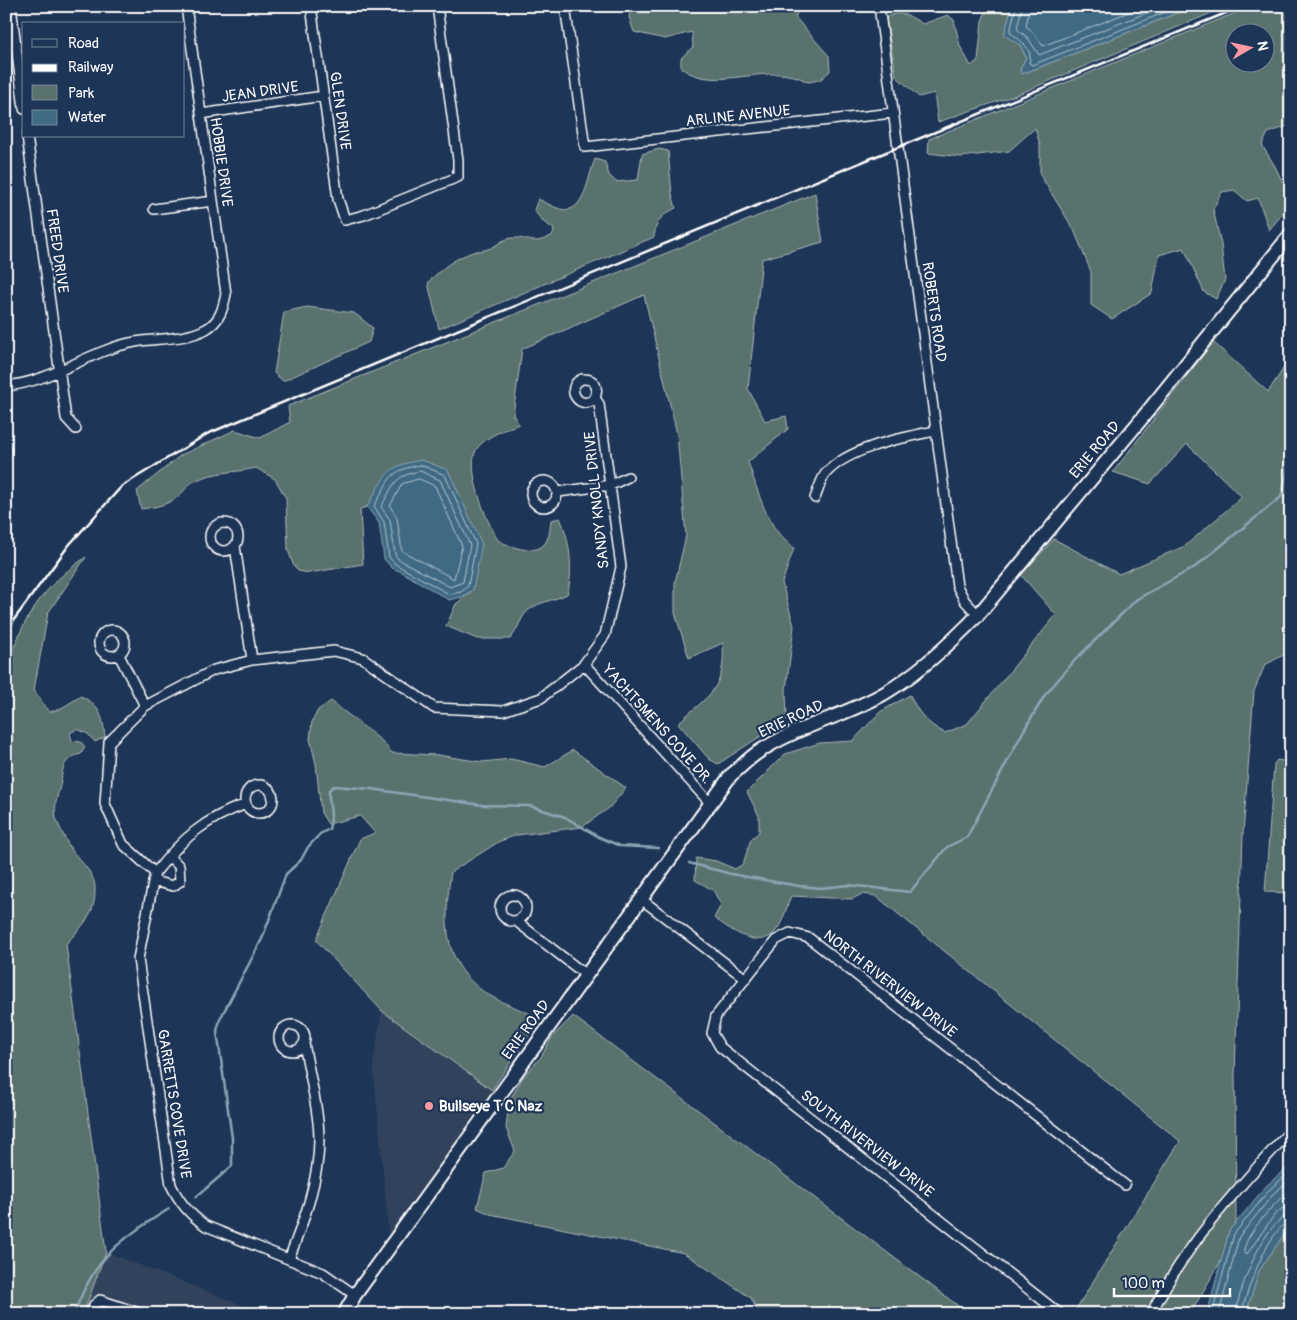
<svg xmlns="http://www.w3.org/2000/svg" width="1297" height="1320" font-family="Pangolin,sans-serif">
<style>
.built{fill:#30425c}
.green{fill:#5a726e;stroke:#acb8b6;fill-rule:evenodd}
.water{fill:#3f6b84;stroke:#8ca6b5}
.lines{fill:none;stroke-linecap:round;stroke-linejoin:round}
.shore{stroke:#b2c4ce;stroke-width:1}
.stream{stroke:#8ca6b5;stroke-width:2.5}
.street-casing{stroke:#fff;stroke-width:12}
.secondary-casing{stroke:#fff;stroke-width:16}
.street{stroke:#1d3557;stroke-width:9}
.secondary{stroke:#1d3557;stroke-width:12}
.rail{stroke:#fff;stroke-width:2.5}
.poi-dot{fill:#ff9aa2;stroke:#1d3557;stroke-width:2}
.labels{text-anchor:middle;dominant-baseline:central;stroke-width:4.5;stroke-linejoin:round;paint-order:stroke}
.street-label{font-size:15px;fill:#fff;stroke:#1d3557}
.poi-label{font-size:15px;font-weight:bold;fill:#fff;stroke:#1d3557;text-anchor:start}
</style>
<rect width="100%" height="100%" fill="#1d3557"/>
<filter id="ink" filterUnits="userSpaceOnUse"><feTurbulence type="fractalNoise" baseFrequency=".02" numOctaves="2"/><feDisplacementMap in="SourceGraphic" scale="10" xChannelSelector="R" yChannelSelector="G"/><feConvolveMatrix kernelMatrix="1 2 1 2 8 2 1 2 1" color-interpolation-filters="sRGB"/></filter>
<g filter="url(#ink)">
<path class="built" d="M382,1011L492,1090L389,1236L373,1063Z
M106,1252L265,1314H83Z"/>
<path class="green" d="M631,6H809L799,10L795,17L829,56L830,71L820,80L808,82C769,59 717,95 681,68V58L693,47L692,32L665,39L634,32L629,17Z
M988,6H1014L1011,9L1020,45L1026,57L1020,70L1022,74L1195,6H1228L1016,95L938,122L934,93L919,97L896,76L886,18C899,8 911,17 923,24L948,15L954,20L960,46L971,66L978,60L982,21Z
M1252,6H1291V125L1268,133L1262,145L1276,168L1282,181L1291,182V204L1269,230L1258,198L1247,201L1234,190L1222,192L1213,209L1221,244L1225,280L1216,299L1204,292L1184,248L1159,255L1152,293L1112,319L1091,305V272L1074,230L1040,175V145L1035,128L1009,151L961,157L928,153L929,139ZM1234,32H1264V62H1234Z
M659,149L668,151L672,194L676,208C662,215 656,220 654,237L439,329L428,283C440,269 455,258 473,252C478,250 483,251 488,249C498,246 501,239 512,238C531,237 531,247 553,235L554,229L542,221L534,210L538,199C545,202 553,207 560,209C585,216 588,175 595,159L605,162L609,175L616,182L638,180L642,154Z
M815,193L823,242L762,259L748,389L765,421L786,416L788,429L748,462C759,493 766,528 794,548L782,583L794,626L786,690L787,719L718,764L709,759L678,723C709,695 726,689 723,643L689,658L675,613V582L686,536L677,434L644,295L522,349L513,415L519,424C506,429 489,435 479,446C462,463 487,523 498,540C510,547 539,558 547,540C550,535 550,526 551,520L560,518C570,540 574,571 567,594C554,601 533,602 524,615C519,623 517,631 510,639H477L446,626L456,604L473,590L376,492L367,507L360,509L363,564L309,573L298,571L293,564L288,550L286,498L275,479L256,468C235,473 214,471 195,481C189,483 185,490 181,494C169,505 156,507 141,509L137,491L181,455L235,430L260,438L290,422L288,406Z
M307,307L354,313L373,328L369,342L283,381L274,373L284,312Z
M1213,342L1268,392L1291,357V651L1265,665L1254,691L1243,834L1235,1074L1236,1223L1229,1231L1222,1259L1190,1314H1073L1180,1141L876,896L862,894L852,899L791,896C787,905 785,916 780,925C763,955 733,931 714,918L721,905L713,890L695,880L696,858L716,861L735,869L743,864L751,839L759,832V816L747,792L785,754L820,743L853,741L880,712L910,695C918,713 927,724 945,733L967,724L1056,615L1021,575L1054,539L1119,574L1185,546L1242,497L1187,444L1150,484L1113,472Z
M86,557L48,613L34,690L49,712L60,709L81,696C100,706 103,716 105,737L95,742L88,734L77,729L70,733L72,741L81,742L85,747L81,754C65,758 63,765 61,781C59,793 53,805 56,818C59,827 65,838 69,846C77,859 95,872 95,888C96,915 82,926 66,944L106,1252L83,1314H6V1192L12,1182L6,1171V669C23,618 41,588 86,557Z
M331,701L383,742L392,753L438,755L482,762L511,759L545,767L573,750L626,788L609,808L582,827L517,835L500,841L451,872C444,921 441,963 487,994C503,1004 523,1010 540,1018L492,1090L382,1011L316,940L360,839L375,833L360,816L328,824L321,813L316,764L310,739L312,722L318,710Z
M1277,760L1291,762V893L1265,892L1274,764Z
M573,1016L969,1314H759L751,1298L684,1253L490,1214L477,1208L486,1173L503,1168L515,1151L506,1128L509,1101L523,1077L541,1057L552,1037Z
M1291,1224V1314H1246L1259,1271Z"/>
<path class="water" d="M1014,6H1195L1022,74L1020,70L1026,57L1020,45L1004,35L1011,9Z
M422,460L448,470L482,544L473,590L462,597L449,600L402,572L392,568L384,559L379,523L367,507C386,476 383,466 422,460Z
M1291,1164V1224L1259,1271L1246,1314H1207L1229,1231L1266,1186Z"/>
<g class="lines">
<path class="shore" d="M1016,6L1010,32C1019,40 1034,48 1029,63L1032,65L1181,6
M1022,6L1017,29L1028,38L1039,55L1164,6
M1030,6L1026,26L1034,33L1043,46L1144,6
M421,465L445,475L476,544L468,586L461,592L449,594L395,564L389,557L384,522L374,506C390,480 387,470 421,465Z
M420,471L440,480L470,545L463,582L450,587L398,559L395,554L390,520L381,507C394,485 393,476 420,471Z
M419,479L435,486L462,546L454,579L402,551L397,518L390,506L402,484Z
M1291,1188C1277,1201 1242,1236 1244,1254H1247L1275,1214L1283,1208L1291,1207
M1212,1314L1234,1234L1270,1189L1291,1171
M1219,1314L1239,1237L1274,1193L1291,1179
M1236,1314C1237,1292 1266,1216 1291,1215
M1242,1314C1244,1295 1271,1223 1291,1221"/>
<path class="stream" d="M689,863L731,874L799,886L822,888L848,885L910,892L947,847L967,837L1024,730L1045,695L1076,659L1137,599L1195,567L1281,497L1291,456
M196,1197L232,1166V1138L217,1031L220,1019L262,939L286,874L301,860L308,847L320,834L329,829C334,812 328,807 329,790L334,786L371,789L482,805L530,806L565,817L599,837L620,846L658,848
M74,1314C93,1259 121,1238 169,1209"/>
<g class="street-casing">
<path id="street" d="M11,6L24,109
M311,6L338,199L345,220L364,215L458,177V160L437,6
M565,6L585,147L893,113
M879,6L957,586L965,601L978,615
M201,114L323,96
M27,136L66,418L76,429
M154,209L213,201
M6,386C52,382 90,350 135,342C158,338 186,340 206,329C220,321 223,309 226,294L186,6
M531 494a13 13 0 1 1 26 0a13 13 0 1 1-26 0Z
M558,492L611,485L628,477
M815,498C818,491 821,479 826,473C850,447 902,438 935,431
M210 537a14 14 0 1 1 28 0a14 14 0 1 1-28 0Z
M235,546L252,660
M99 643a13 13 0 1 1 26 0a13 13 0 1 1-26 0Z
M119,655L145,706
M584,664L710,803
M245 799a14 14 0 1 1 28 0a14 14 0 1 1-28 0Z
M155,873C182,839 204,819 246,804
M153,881L173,886L180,881L179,866L169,856
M500 908a13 13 0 1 1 26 0a13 13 0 1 1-26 0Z
M641,899L746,979
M516,921L586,975
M279 1038a13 13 0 1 1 26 0a13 13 0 1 1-26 0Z
M289,1259C304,1220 319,1181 319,1139C319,1109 309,1074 304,1043
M355,1295L323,1273L206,1226C189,1214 180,1203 171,1185L138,959L155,873L123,844L105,804L109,742L145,706L214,670L252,660L334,651L363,658L434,708L503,711L541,698L584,664L605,635L621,567L599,404L595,398C599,387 595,378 582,379C563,387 580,413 595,398
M91,1314L94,1305L100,1300L142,1314
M1060,1314L720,1047L712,1033L716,1016L776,940L790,933L809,938L1125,1185
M1151,1314C1185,1244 1239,1187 1291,1130"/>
</g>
<g class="secondary-casing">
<path id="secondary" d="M344,1314L355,1295L731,775C740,768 748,759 757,753C796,726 844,717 885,693C920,672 950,644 978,615L1139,422L1291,234"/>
</g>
<use href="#street" class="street"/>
<use href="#secondary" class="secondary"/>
<path class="rail" d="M6,641L13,621L69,545L122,486L207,434L862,162L1243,6"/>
</g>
</g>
<circle class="poi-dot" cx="429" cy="1106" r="5"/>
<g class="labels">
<g class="street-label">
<text transform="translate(260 92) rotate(-8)">JEAN DRIVE</text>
<text transform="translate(340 111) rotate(82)">GLEN DRIVE</text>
<text transform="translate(738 116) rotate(-6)">ARLINE AVENUE</text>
<text transform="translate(221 162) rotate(82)">HOBBIE DRIVE</text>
<text transform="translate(57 251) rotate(82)">FREED DRIVE</text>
<text transform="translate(934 312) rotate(82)">ROBERTS ROAD</text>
<text transform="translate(1095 450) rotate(-50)">ERIE ROAD</text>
<text transform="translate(597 500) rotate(-96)">SANDY KNOLL DRIVE</text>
<text transform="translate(791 719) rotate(-25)">ERIE ROAD</text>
<text transform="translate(657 724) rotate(48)">YACHTSMENS COVE DR.</text>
<text transform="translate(890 984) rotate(38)">NORTH RIVERVIEW DRIVE</text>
<text transform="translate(526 1030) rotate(-54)">ERIE ROAD</text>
<text transform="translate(174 1104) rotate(81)">GARRETTS COVE DRIVE</text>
<text transform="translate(867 1144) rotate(38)">SOUTH RIVERVIEW DRIVE</text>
</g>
<g class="poi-label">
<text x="439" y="1106">Bullseye T C Naz</text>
</g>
</g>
<rect width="1297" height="1320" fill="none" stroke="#1d3557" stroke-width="25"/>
<rect x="12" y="12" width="1272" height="1295" fill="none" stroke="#fff" stroke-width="2" filter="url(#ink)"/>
<rect x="22" y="22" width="162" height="115" fill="#1d3557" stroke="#77869a"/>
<rect x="32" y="39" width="25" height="8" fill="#1d3557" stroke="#77869a"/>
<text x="68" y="48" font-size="15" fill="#ffffff">Road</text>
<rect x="32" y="64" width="25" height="8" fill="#ffffff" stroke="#77869a"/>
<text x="68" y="72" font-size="15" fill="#ffffff">Railway</text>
<rect x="32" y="85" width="25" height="15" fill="#5a726e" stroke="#77869a"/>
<text x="68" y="98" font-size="15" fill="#ffffff">Park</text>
<rect x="32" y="110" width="25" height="15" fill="#3f6b84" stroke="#77869a"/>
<text x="68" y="122" font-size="15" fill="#ffffff">Water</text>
<g transform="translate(1250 48) rotate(81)"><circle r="24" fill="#1d3557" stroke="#77869a"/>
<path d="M0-4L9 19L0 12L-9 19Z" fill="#ff9aa2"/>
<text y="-8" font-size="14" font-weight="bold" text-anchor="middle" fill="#ffffff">N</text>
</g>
<path d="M1114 1288v8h116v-8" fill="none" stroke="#ffffff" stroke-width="2.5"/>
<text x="1122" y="1288" font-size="15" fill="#ffffff" stroke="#1d3557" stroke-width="4" paint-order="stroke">100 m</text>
</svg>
